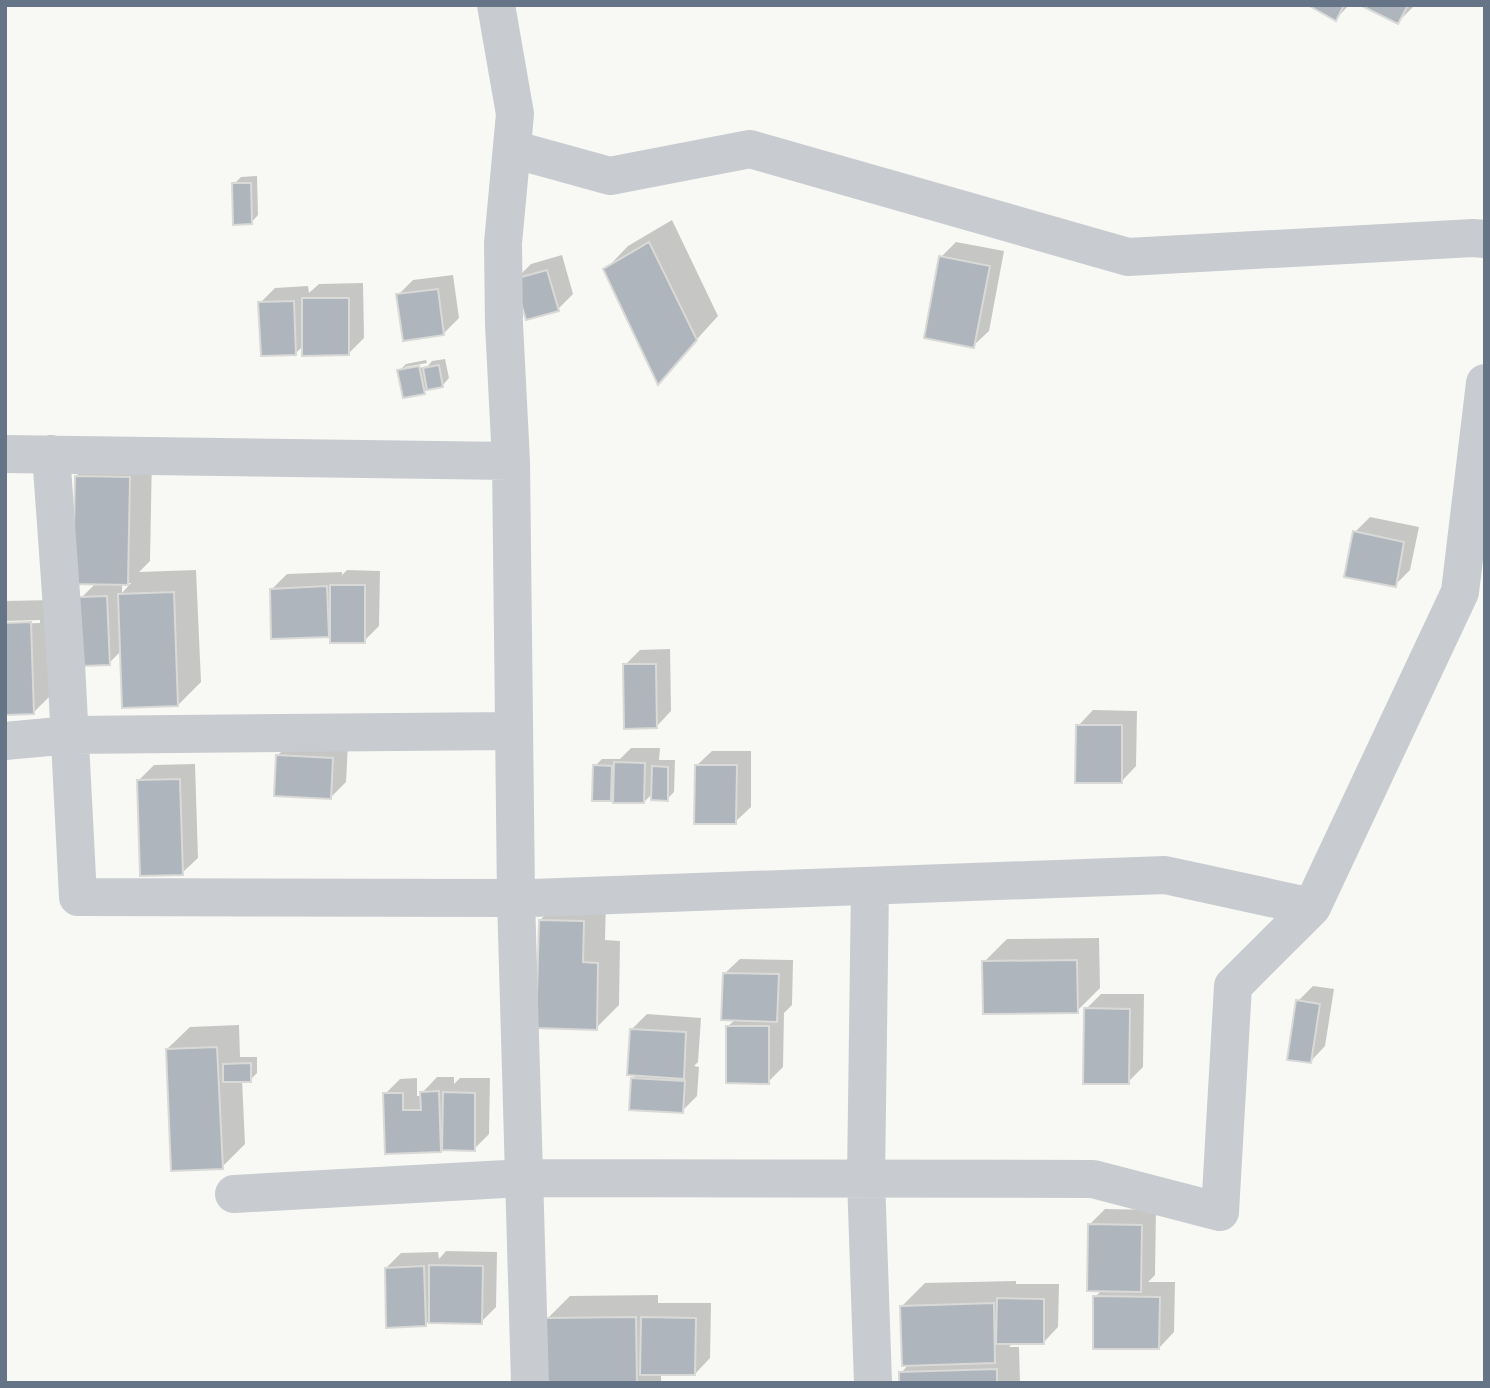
<svg xmlns="http://www.w3.org/2000/svg" width="1490" height="1388" font-family="'Work Sans',sans-serif">
<style>
.shadow{fill:#0003;fill-rule:evenodd}
.building{fill:#aeb5bc;stroke:#d9dad7;stroke-width:2}
.lines{fill:none;stroke-linecap:round;stroke-linejoin:round}
.minor{stroke:#c8cbcf;stroke-width:38}
</style>
<rect width="100%" height="100%" fill="#f8f8f5"/>
<path class="shadow" d="M1311,5H1349L1336,19Z
M1364,5H1415L1398,22Z
M257,176L258,215L251,223L234,184L241,177Z
M672,220L718,316L658,382L606,269L628,246Z
M956,242L1004,251L989,331L973,346L941,257Z
M562,255L573,294L558,309L516,279L531,264Z
M453,275L459,318L444,333L398,295L413,280Z
M363,283L364,338L348,354L304,345L296,353L260,303L275,288L308,286L309,293L319,284Z
M445,359L449,378L442,386L428,388L424,392L399,371L406,364L426,360L427,363L405,367V371L428,366L432,361Z
M99,454H152L150,561L139,572L196,570L201,682L178,705L122,650L109,663L81,598L96,583L76,476ZM122,583H131L122,593Z
M1370,517L1419,527L1410,570L1395,585L1355,532Z
M347,570L380,571L379,626L364,641L331,635L273,637L272,589L287,574L342,572V575Z
M53,600L56,690L33,713L5,624L40,623V620L5,621V601Z
M670,649L671,711L656,727L625,665L640,650Z
M1093,710L1137,711L1136,766L1121,782L1078,726Z
M293,740L348,743L346,782L331,797L278,755Z
M631,748H660L659,760H675L674,792L667,799L653,793L644,802L615,795L611,800L595,766L602,759H620Z
M712,751H751V807L735,822L696,766Z
M195,764L198,858L182,873L138,781L154,765Z
M563,898L606,899L605,940L620,941L619,1005L596,1028L540,920Z
M1099,938L1100,988L1077,1011L984,962L1007,939Z
M740,959L793,960L792,1005L784,1013L783,1067L768,1082L728,1026L736,1019L724,974Z
M1313,986L1334,989L1325,1046L1310,1062L1298,1001Z
M1101,994H1144L1143,1067L1128,1082L1086,1009Z
M647,1014L701,1018L698,1062L694,1066L699,1067L697,1096L682,1111L633,1079L637,1074L632,1029Z
M239,1025L240,1057H257V1073L250,1080H242L245,1144L222,1167L167,1049L190,1027Z
M437,1077H454V1084L460,1078H490L489,1134L474,1149H442L440,1151L385,1094L400,1079L417,1078V1096H422V1093Z
M1105,1209L1156,1210L1155,1275L1148,1282H1175L1174,1332L1159,1348L1095,1297L1102,1290L1090,1224Z
M446,1251L497,1252L496,1307L481,1322L429,1321L425,1325L386,1268L401,1253L438,1252L439,1259Z
M1016,1281V1284H1059L1058,1327L1043,1343L1014,1342L1009,1347H1019L1020,1383H901V1373L909,1364L902,1306L925,1283Z
M658,1295V1303H711L710,1358L695,1374H661V1383H548L547,1319L570,1296Z"/>
<path class="building" d="M1308,5H1344L1336,21Z
M1360,5H1408L1398,24Z
M232,183H251L252,224L233,225Z
M649,242L697,340L658,385L603,269Z
M939,256L990,266L974,348L924,338Z
M547,270L559,311L526,320L514,279Z
M438,289L444,335L403,341L396,294Z
M302,298H349V355L302,356Z
M294,301L296,355L261,356L258,302Z
M439,365L443,387L427,390L423,368Z
M419,366L425,394L403,398L397,370Z
M75,476L130,477L128,585L73,584Z
M1353,531L1404,542L1396,587L1344,577Z
M330,585H365V643H330Z
M327,586L329,637L271,639L270,589Z
M174,592L178,706L122,708L118,594Z
M107,596L110,665L82,666L79,597Z
M31,622L34,714L5,715V623Z
M623,664H656L657,728L624,729Z
M1076,725H1122V783H1075Z
M276,755L333,758L331,799L274,796Z
M614,762L645,763L644,803H613Z
M593,765L612,766L611,801H592Z
M695,765H737L736,824H694Z
M652,766L668,767V801L651,800Z
M180,779L183,875L140,876L137,780Z
M539,920L584,921L583,962L598,963L597,1030L536,1028Z
M1077,960L1078,1013L983,1014L982,961Z
M723,973L779,974L777,1022L721,1020Z
M1296,1000L1320,1004L1311,1063L1287,1060Z
M1084,1008L1130,1009L1129,1084H1083Z
M726,1026H769V1084L726,1083Z
M630,1029L686,1032L684,1079L627,1075Z
M217,1047L223,1169L171,1171L166,1049Z
M251,1063V1082H223V1064Z
M631,1078L685,1081L683,1113L629,1110Z
M439,1091L441,1152L385,1154L383,1093H403V1110H421L420,1092Z
M443,1092L475,1093V1151L442,1150Z
M1088,1224L1142,1225L1141,1292L1087,1291Z
M429,1265L483,1266L482,1324L429,1323Z
M424,1266L426,1326L386,1328L385,1268Z
M1093,1296L1160,1297L1159,1349H1093Z
M997,1298L1044,1299V1344H996Z
M994,1303L995,1363L902,1366L900,1306Z
M636,1317L637,1383H546L545,1318Z
M641,1317L696,1318L695,1375H640Z
M997,1369V1383H899V1372Z"/>
<g class="lines">
<path class="minor" d="M496,5L515,114L503,243L504,324L511,461L516,898L530,1383
M512,149L610,176L750,149L1128,257L1473,238L1485,239
M5,454L511,461
M51,454L66,664L78,897L532,898L1165,875L1312,907
M5,741L70,735L514,731
M870,886L866,1179L873,1383
M234,1194L524,1178L1093,1179L1220,1212L1233,986L1312,907L1460,592L1485,383"/>
</g>
<rect width="1490" height="1388" fill="none" stroke="#667487" stroke-width="14"/>
</svg>
